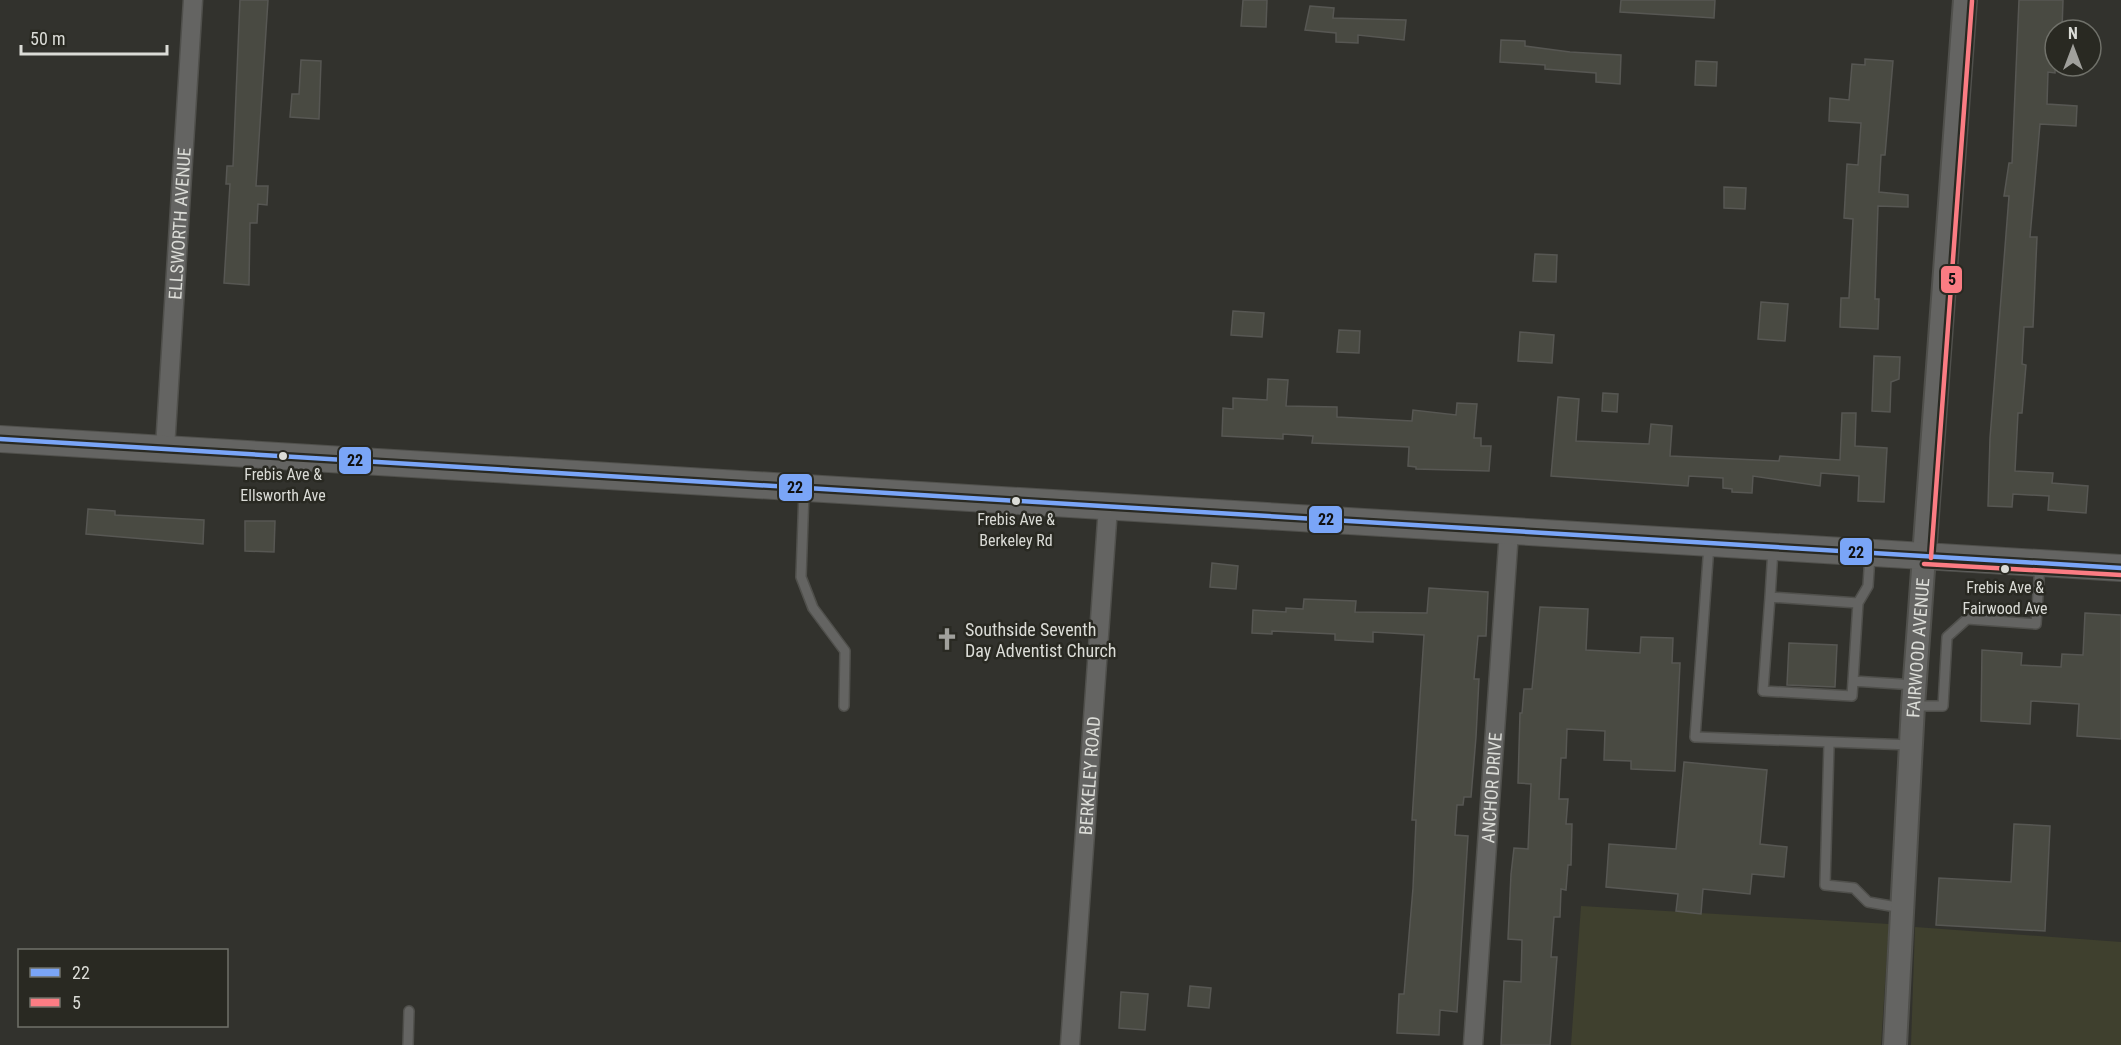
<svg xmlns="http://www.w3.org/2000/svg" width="2121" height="1045" font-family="'Roboto Condensed',sans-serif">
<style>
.green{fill:#3f402e}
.building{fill:#494a42;stroke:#575753;stroke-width:1.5}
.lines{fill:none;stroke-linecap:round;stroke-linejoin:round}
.service-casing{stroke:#50504c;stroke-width:12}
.minor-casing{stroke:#50504c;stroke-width:21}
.tertiary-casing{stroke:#50504c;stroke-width:26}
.secondary-casing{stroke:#50504c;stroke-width:28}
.service{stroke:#646462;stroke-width:9}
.minor{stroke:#646462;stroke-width:18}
.tertiary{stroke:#646462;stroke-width:22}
.secondary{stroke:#646462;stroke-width:26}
.bus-1-casing{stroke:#292922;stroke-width:9}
.bus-2-casing{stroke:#292922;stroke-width:9}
.bus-1{stroke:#7aa5f7;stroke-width:4.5}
.bus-2{stroke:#fb7c83;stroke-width:4.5}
.bus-dot{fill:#dbdcd7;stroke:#292922;stroke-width:2}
.labels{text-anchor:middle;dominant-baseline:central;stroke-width:5;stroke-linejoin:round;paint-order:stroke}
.bus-label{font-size:16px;fill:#dbdcd7;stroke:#292922}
.street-label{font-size:18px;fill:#dbdcd7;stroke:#292922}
.poi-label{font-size:18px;fill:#dbdcd7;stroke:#292922;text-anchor:start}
.line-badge{stroke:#292922;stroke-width:2}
.pale-badge-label{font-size:16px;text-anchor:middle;font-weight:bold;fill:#111}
</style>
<rect width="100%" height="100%" fill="#32322d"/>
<path class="green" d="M1581,906L1889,924L1881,1045H1571Z
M1915,927L2121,942V1045H1911Z"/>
<path class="building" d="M240,0H268L256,186H268L267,205L258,204L257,223H250L249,285L224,283L230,184H226L227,166H233Z
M1243,0H1267L1266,27L1241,26Z
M1621,0H1715L1714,18L1620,12Z
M2019,0H2063L2062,30H2055V73L2048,72L2047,104L2077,106L2076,126L2040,124L2030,237H2037L2033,327H2024L2022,364L2026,365L2022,413H2018L2015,471L2053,473L2052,483L2088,486L2086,513L2048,510L2049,496L2013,494L2012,507L1988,506L1990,438L2009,196H2004L2009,163H2012Z
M1310,6L1334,8L1333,18L1406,20L1404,40L1358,35V43L1336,42V33L1305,30Z
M1501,40L1525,41V46L1570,52L1621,55L1620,84L1596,82V73L1545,69V65L1500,62Z
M1865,59L1893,61L1885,155H1881L1879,192L1908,195V207L1878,206L1875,299H1879L1878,329L1840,327L1841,298H1849L1853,219L1844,218L1847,164L1858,165L1861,123L1829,121L1830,98L1849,100L1852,64L1865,65Z
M301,60L321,61L319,119L290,117L292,94H299Z
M1696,61L1717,62L1716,86L1695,85Z
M1724,187L1746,188L1745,209L1724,208Z
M1535,254L1557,255L1556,282L1533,281Z
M1761,302L1788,304L1785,341L1758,339Z
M1233,311L1264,313L1262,337L1231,335Z
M1339,330L1360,331L1359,353L1337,352Z
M1520,332L1554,335L1552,363L1518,361Z
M1874,356L1900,357L1899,379L1891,382L1890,412L1872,411Z
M1268,379L1288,380L1286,406L1337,407V417L1412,421L1413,410L1456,415L1457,403L1477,404L1474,438H1481V446H1491L1489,471L1416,469V467L1408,466L1409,447L1312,443L1313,436L1283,434V439L1222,436L1223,408L1233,409V398L1267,400Z
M1603,393L1618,394L1617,412L1602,411Z
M1558,397L1579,399L1576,441L1649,444L1651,424L1672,426L1670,456L1779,461L1780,456L1840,460L1842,413H1856L1855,446L1887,448L1884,502L1858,501L1859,476L1821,473L1820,486L1753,476L1752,493L1732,492V489L1723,488V478L1689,476L1688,486L1551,476Z
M88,509L115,511V515L204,520L203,544L86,534Z
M245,521H275L274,552L245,551Z
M1212,563L1238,566L1236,589L1210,587Z
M1429,588L1488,592L1486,636H1478L1474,679H1479L1476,737L1471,797H1464L1463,805H1457L1455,835L1468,836L1457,1012L1440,1010L1439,1035L1397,1033L1399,994H1404L1413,888L1416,820H1412L1424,635L1373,632V642L1335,640V634L1272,631V634L1252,633L1253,610L1286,612V608L1303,609L1304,599L1356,601L1355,612L1427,613Z
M1540,607L1588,609L1586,650L1640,653L1641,637L1673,638L1672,663H1680L1675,771L1631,769V761L1604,760L1605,731L1567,729L1566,758H1561L1559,799H1568L1566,824H1572L1571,865H1568L1566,890L1561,889L1560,917H1554L1551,957H1557L1550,1045H1501L1504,981L1521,982L1522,940L1508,939L1511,874L1514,848L1528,849L1531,784L1518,783L1520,713H1522L1524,689H1532Z
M2085,613L2121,615V739L2077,736L2079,704L2031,701L2030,724L1981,721L1982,650L2022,653L2021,665L2061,667L2062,654L2083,655Z
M1789,643L1837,645L1835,687L1787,685Z
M1684,762L1767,770L1760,844L1787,847L1784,877L1752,874L1750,894L1703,889L1701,914L1676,911L1678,894L1606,887L1609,844L1676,849Z
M2014,824L2050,826L2045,931L1936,925L1939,878L2011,882Z
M1190,986L1211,988L1209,1008L1188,1006Z
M1121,992L1148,994L1145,1030L1119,1028Z"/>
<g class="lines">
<g class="service-casing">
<path id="service" d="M804,491L801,577L813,608L845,651L844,706
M1709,545L1695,737L1911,745
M1773,549L1770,597L1858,603L1868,586L1870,555
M1770,597L1763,691L1852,696L1853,681
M1858,603L1853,681L1915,685
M1913,706H1943L1947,637L1967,619L2036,624L2040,564
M1829,744L1825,885L1854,888L1868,902L1902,908
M408,1045L409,1011"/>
</g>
<g class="minor-casing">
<g id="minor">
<path id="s1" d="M165,448L193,0"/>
<path id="s2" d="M1070,1045L1108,507"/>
<path id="s3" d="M1473,1045L1509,531"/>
</g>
</g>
<g class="tertiary-casing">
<g id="tertiary">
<path id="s4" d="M1895,1045L1913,706L1965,0"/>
</g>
</g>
<g class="secondary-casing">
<path id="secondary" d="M0,439L2121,568"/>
</g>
<use href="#service" class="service"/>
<use href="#minor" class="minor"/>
<use href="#tertiary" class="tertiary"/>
<use href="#secondary" class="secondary"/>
<g class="bus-1-casing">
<path id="bus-1" d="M0,439L2121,568"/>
</g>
<g class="bus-2-casing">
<path id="bus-2" d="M1931,558L1972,1
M1924,564L2121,575"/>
</g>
<use href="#bus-1" class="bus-1"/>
<use href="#bus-2" class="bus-2"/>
</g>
<defs>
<g id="church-bare" transform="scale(1.8)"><path d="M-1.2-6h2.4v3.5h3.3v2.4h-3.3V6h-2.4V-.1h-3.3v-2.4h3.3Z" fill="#a0a09c" stroke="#292922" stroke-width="2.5" paint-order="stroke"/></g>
</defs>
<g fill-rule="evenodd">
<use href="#church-bare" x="947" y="639"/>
</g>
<g class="bus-dot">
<circle cx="283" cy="456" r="5"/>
<circle cx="1016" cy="501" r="5"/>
<circle cx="2005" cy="569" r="5"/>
</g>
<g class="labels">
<g class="bus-label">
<text x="283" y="474">Frebis Ave &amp;<tspan x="283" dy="21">Ellsworth Ave</tspan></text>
<text x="1016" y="519">Frebis Ave &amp;<tspan x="1016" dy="21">Berkeley Rd</tspan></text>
<text x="2005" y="587">Frebis Ave &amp;<tspan x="2005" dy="21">Fairwood Ave</tspan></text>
</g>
<g class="street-label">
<text stroke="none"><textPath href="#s1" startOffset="225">ELLSWORTH AVENUE</textPath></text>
<text stroke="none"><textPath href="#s4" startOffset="398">FAIRWOOD AVENUE</textPath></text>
<text stroke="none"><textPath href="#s2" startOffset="270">BERKELEY ROAD</textPath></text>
<text stroke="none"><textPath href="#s3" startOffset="258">ANCHOR DRIVE</textPath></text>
</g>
<g class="poi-label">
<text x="965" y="629">Southside Seventh<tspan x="965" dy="21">Day Adventist Church</tspan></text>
</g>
</g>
<g class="line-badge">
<rect x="1940" y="265" width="23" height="29" rx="6" fill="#fb7c83"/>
<rect x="338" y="446" width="34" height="29" rx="6" fill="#7aa5f7"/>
<rect x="778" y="473" width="35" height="29" rx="6" fill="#7aa5f7"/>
<rect x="1308" y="505" width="35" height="29" rx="6" fill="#7aa5f7"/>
<rect x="1839" y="537" width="34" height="29" rx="6" fill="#7aa5f7"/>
</g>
<g class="pale-badge-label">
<text x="1952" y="285">5</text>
<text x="355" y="466">22</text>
<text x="795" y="493">22</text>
<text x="1326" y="525">22</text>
<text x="1856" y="558">22</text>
</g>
<rect x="18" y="949" width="210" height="78" fill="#292922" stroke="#70716a" stroke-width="1.5"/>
<rect x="30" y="968" width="30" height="9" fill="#7aa5f7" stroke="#70716a" stroke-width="1.5"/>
<text x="72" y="979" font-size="18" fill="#dbdcd7">22</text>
<rect x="30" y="998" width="30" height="9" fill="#fb7c83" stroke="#70716a" stroke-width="1.5"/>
<text x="72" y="1009" font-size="18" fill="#dbdcd7">5</text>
<g transform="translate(2073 48)"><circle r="28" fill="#292922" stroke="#70716a" stroke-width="1.5"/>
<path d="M0-4.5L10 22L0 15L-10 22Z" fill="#a0a09c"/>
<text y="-9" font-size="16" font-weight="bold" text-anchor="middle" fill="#dbdcd7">N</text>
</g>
<path d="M21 45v9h146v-9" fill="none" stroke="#dbdcd7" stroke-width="3"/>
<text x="30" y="45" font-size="18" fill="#dbdcd7" stroke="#292922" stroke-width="4.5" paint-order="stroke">50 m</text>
</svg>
